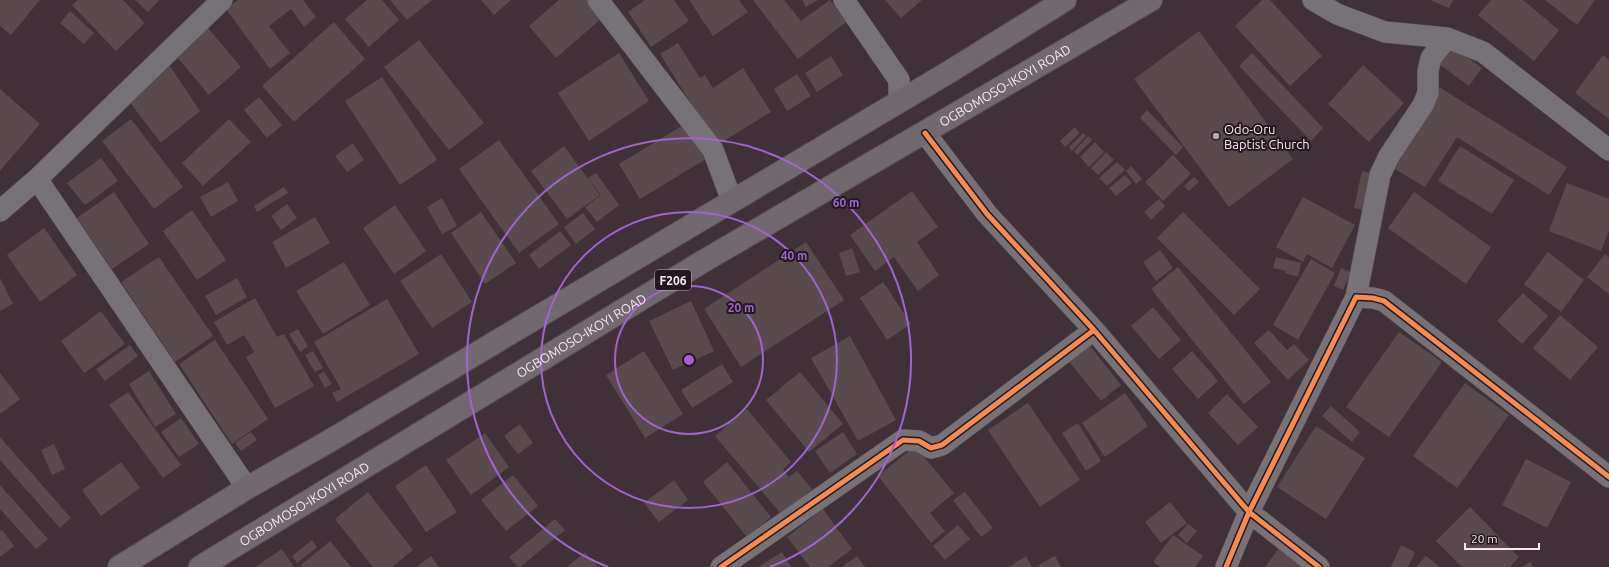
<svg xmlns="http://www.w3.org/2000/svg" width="1609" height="567" font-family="Ubuntu,sans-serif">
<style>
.building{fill:#594a4d}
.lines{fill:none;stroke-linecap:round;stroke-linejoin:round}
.street-casing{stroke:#5c5057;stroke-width:22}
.primary-casing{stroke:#5c5057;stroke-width:24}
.street{stroke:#777278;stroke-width:21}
.primary{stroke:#726870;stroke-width:22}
.cycleway-casing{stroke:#24181f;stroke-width:8}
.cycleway{stroke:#f68b52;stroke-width:5}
.ring{fill:none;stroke:#a164ce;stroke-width:2}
.poi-dot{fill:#b9a8b1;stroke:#24181f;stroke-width:1.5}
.labels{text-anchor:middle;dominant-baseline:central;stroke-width:4;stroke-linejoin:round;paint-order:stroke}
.shield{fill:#24181f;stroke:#baaab3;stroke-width:1}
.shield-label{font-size:12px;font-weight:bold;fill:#fae8f2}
.street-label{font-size:13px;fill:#fae8f2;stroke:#24181f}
.poi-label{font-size:13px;fill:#fae8f2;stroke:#24181f;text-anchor:start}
.centre{fill:#a164ce;stroke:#24181f;stroke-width:2}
.ring-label{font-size:12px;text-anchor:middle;font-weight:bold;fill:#a164ce;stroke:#24181f;stroke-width:4;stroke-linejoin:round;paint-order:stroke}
</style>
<rect width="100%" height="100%" fill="#403139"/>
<path class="building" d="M0,0H40L11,35L0,26Z
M78,0H123L145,23L116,51L72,5Z
M135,0H159L148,12Z
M238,0H303L316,17L304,27L291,9L269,26L290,53L270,69L226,9Z
M367,0H382L399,20L369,47L345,19Z
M390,0H432L407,20Z
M481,0H511L494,15Z
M559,0H587L602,18L556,58L529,26Z
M645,0H674L689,21L651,47L628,12Z
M689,0H739L748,12L713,36Z
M753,0H784L801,21L830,0L846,22L798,59Z
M802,0H818L806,7Z
M885,0H922L901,18Z
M1262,0H1270L1322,56L1290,86L1235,26Z
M1430,0H1453L1449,8Z
M1491,0H1523L1559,30L1534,61L1478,15Z
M1545,0H1595L1577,25Z
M70,11L94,33L84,44L60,23Z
M334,22L365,59L294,122L262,86Z
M208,28L241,67L209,95L176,56Z
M1199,31L1293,159L1229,207L1134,79Z
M419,40L484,123L449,150L384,67Z
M678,43L700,78L705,75L713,88L743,68L771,112L717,145L660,54Z
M1452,46L1482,68L1469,86L1439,64Z
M619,53L649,101L589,141L558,93Z
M1252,53L1323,128L1311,141L1239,66Z
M1603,55L1609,60V119L1575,93Z
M831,56L843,75L817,92L805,73Z
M168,63L200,111L161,143L125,96Z
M1363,65L1404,103L1369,142L1328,104Z
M797,74L811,96L787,111L774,89Z
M382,77L437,160L400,185L345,101Z
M1439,87L1567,167L1549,195L1457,137L1425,187L1390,166Z
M0,89L40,124L0,171Z
M259,97L282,125L267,138L244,110Z
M1147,110L1183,147L1176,155L1140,118Z
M131,119L183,187L154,209L102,141Z
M229,119L251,142L203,186L182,163Z
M685,124L706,159L640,199L619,164Z
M1075,127L1080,133L1065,147L1060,141Z
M1083,133L1086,136L1072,151L1069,147Z
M1088,136L1092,140L1077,155L1074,151Z
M499,140L559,224L519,253L459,169Z
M1095,142L1104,152L1089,167L1080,157Z
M353,143L364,160L347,172L335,156Z
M564,146L600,195L567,219L531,171Z
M1460,146L1514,180L1492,214L1438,181Z
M1106,152L1114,160L1098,175L1091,168Z
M1173,155L1191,174L1163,201L1145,182Z
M101,158L118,181L85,205L67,183Z
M1117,162L1125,170L1107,186L1099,178Z
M1131,166L1142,179L1136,184L1126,171Z
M1362,171L1376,174L1368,211L1354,208Z
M596,173L619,205L597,222L585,207L601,195L588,178Z
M1125,175L1132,183L1116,196L1109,188Z
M1194,177L1199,182L1189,191L1184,186Z
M228,182L238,201L211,217L200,197Z
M1567,183L1609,199V230L1601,251L1549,231Z
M284,187L288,193L257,212L254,206Z
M912,191L938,227L917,242L939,275L918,291L894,257L875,271L850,235Z
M114,192L149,244L112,269L77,218Z
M1414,192L1491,247L1466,284L1388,228Z
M1303,197L1355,225L1332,268L1307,254L1303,262L1276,247Z
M442,198L457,226L442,234L427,207Z
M1159,199L1165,206L1151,220L1144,212Z
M287,204L297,218L281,230L271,216Z
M395,205L426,251L394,274L363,228Z
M192,210L226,260L197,280L163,231Z
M481,212L516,263L485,284L451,233Z
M1183,212L1260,289L1234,315L1157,238Z
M583,213L595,229L576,244L564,227Z
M315,217L330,243L286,268L272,242Z
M44,228L77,275L40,302L7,255Z
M560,231L571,245L539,269L529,255Z
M806,242L844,300L741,367L704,309Z
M852,248L860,272L846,276L839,253Z
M1160,250L1173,268L1156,281L1143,262Z
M1548,252L1584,280L1561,312L1524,284Z
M441,254L472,302L432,328L400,281Z
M1605,254L1609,258V294L1587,277Z
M159,257L213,336L175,362L121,282Z
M1276,257L1301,263L1298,277L1285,273L1286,271L1273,268Z
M1311,259L1335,273L1298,340L1273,325Z
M344,262L370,305L323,334L296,291Z
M1178,267L1271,382L1244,404L1151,289Z
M1341,268L1351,272L1343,290L1334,286Z
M0,278L13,304L0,311Z
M237,278L247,297L216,315L205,296Z
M883,282L911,324L887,340L860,298Z
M1523,293L1548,316L1522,344L1497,321Z
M255,298L277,337L284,334L314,386L275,408L246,357L254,352L244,335L227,345L214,322Z
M387,299L419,354L337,402L332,393L341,389L314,342Z
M691,301L714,351L673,370L649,321Z
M1153,307L1181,340L1159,359L1131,326Z
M101,311L125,344L84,373L61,341Z
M1560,315L1598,347L1570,380L1533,348Z
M298,329L308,346L300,352L289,334Z
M1269,330L1287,350L1294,344L1309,360L1288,380L1254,343Z
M1399,332L1442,362L1389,437L1346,407Z
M850,336L896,420L858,441L811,358Z
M215,340L268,419L232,444L179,364Z
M1087,342L1121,385L1101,401L1067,359Z
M130,345L138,356L105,381L96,369Z
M313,351L323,368L315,372L305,355Z
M644,351L683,414L645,438L606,375Z
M1192,351L1218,381L1198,399L1172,369Z
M722,364L733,382L692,408L681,390Z
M149,371L176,414L155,427L129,384Z
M324,372L332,384L325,388L318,375Z
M800,372L843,424L809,452L766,400Z
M0,373L20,399L0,414Z
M1465,383L1509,415L1457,488L1413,456Z
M128,392L181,465L163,478L109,405Z
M1125,393L1148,426L1105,457L1082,423Z
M1227,394L1258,427L1238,445L1208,413Z
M1028,403L1080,480L1040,507L988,430Z
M1331,406L1360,432L1352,442L1322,416Z
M747,409L791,462L783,469L789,477L797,471L812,489L782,515L715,436Z
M181,418L199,444L179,457L161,432Z
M1078,423L1101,461L1086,471L1062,433Z
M520,424L533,443L518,454L504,436Z
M1316,426L1365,458L1326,519L1277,487Z
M251,432L257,440L241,451L235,443Z
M843,432L857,454L830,473L815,451Z
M485,433L509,467L471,495L446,460Z
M0,437L71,518L60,528L0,460Z
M54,444L65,469L52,475L41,450Z
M915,446L954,493L930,513L945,531L931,543L878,476Z
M1526,459L1571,482L1547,528L1502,505Z
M121,462L140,488L101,516L82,490Z
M727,462L771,517L747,537L703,482Z
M426,465L457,512L426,532L395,486Z
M513,475L538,506L506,531L481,500Z
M674,480L688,500L659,522L644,503Z
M0,485L48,539L36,549L0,509Z
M368,492L413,550L392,567H373L335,519Z
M965,492L993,528L981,537L953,500Z
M1170,502L1187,523L1161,543L1145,522Z
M1470,507L1519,557L1510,567H1462L1436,541Z
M823,509L852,549L828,567H810L787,537Z
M555,519L565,530L520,567H518L509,557Z
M1188,524L1197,531L1187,543L1178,535Z
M958,525L970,539L945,560L933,546Z
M2,530L14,546L0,557V531Z
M1173,535L1203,556L1195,567H1160L1153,562Z
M312,540L317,547L297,563L292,556Z
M330,541L351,567H302L301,565Z
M1401,545L1415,552L1408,567H1391Z
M1279,548L1306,567H1265Z
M282,549L294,567H255Z
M585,552L598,567H567Z
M782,552L791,567H758Z
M431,556L439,567H416Z
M857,556L865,567H842Z
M1026,556L1032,567H1008Z
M1055,556L1061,567H1035Z
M1426,556L1440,567H1416Z
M1530,562L1534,567H1522Z"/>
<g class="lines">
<g class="street-casing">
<path id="street" d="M598,0L713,150L732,201
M844,0L899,80V101
M1313,0L1337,14L1385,32L1447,38L1483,52L1609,150
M925,133L987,214L1094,330L1249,512L1319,567
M37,179L247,488
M0,211L37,179L222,0
M1356,297L1380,175L1389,156L1423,105L1428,93V71L1431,58L1447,38
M721,567L903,440L919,441L931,448L942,445L1094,330
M1226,567L1249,512L1356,297L1373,298L1384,301L1609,477"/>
</g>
<g class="primary-casing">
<g id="primary">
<path d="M119,567L247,488L326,443L949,72L1065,0"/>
<path id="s1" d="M200,567L702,262L1151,0"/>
</g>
</g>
<use href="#street" class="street"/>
<use href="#primary" class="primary"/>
<g class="cycleway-casing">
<path id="cycleway" d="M925,133L987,214L1094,330L1249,512L1319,567
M721,567L903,440L919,441L931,448L942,445L1094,330
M1226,567L1249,512L1356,297L1373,298L1384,301L1609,477"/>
</g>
<use href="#cycleway" class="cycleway"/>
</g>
<g class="ring">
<circle cx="689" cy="360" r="74"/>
<circle cx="689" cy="360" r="148"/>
<path d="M608 567A222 222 0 1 1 770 567"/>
</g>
<circle class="poi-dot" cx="1216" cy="136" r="4"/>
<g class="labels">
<rect class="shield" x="655" y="270" width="36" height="20" rx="3"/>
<g class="shield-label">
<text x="673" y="280">F206</text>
</g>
<g class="street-label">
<text stroke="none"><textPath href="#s1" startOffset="938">OGBOMOSO-IKOYI ROAD</textPath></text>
<text stroke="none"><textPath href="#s1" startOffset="446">OGBOMOSO-IKOYI ROAD</textPath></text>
<text stroke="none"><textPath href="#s1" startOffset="122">OGBOMOSO-IKOYI ROAD</textPath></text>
</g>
<g class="poi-label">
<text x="1224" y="129">Odo-Oru<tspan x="1224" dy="15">Baptist Church</tspan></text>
</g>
</g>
<circle cx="689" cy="360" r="6" class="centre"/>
<g class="ring-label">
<text x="846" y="207">60 m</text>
<text x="794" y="260">40 m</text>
<text x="741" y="312">20 m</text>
</g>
<path d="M1465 543v6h74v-6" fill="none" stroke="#fae8f2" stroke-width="2"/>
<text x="1471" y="543" font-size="12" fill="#fae8f2" stroke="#24181f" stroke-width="3" paint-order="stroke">20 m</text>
</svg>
